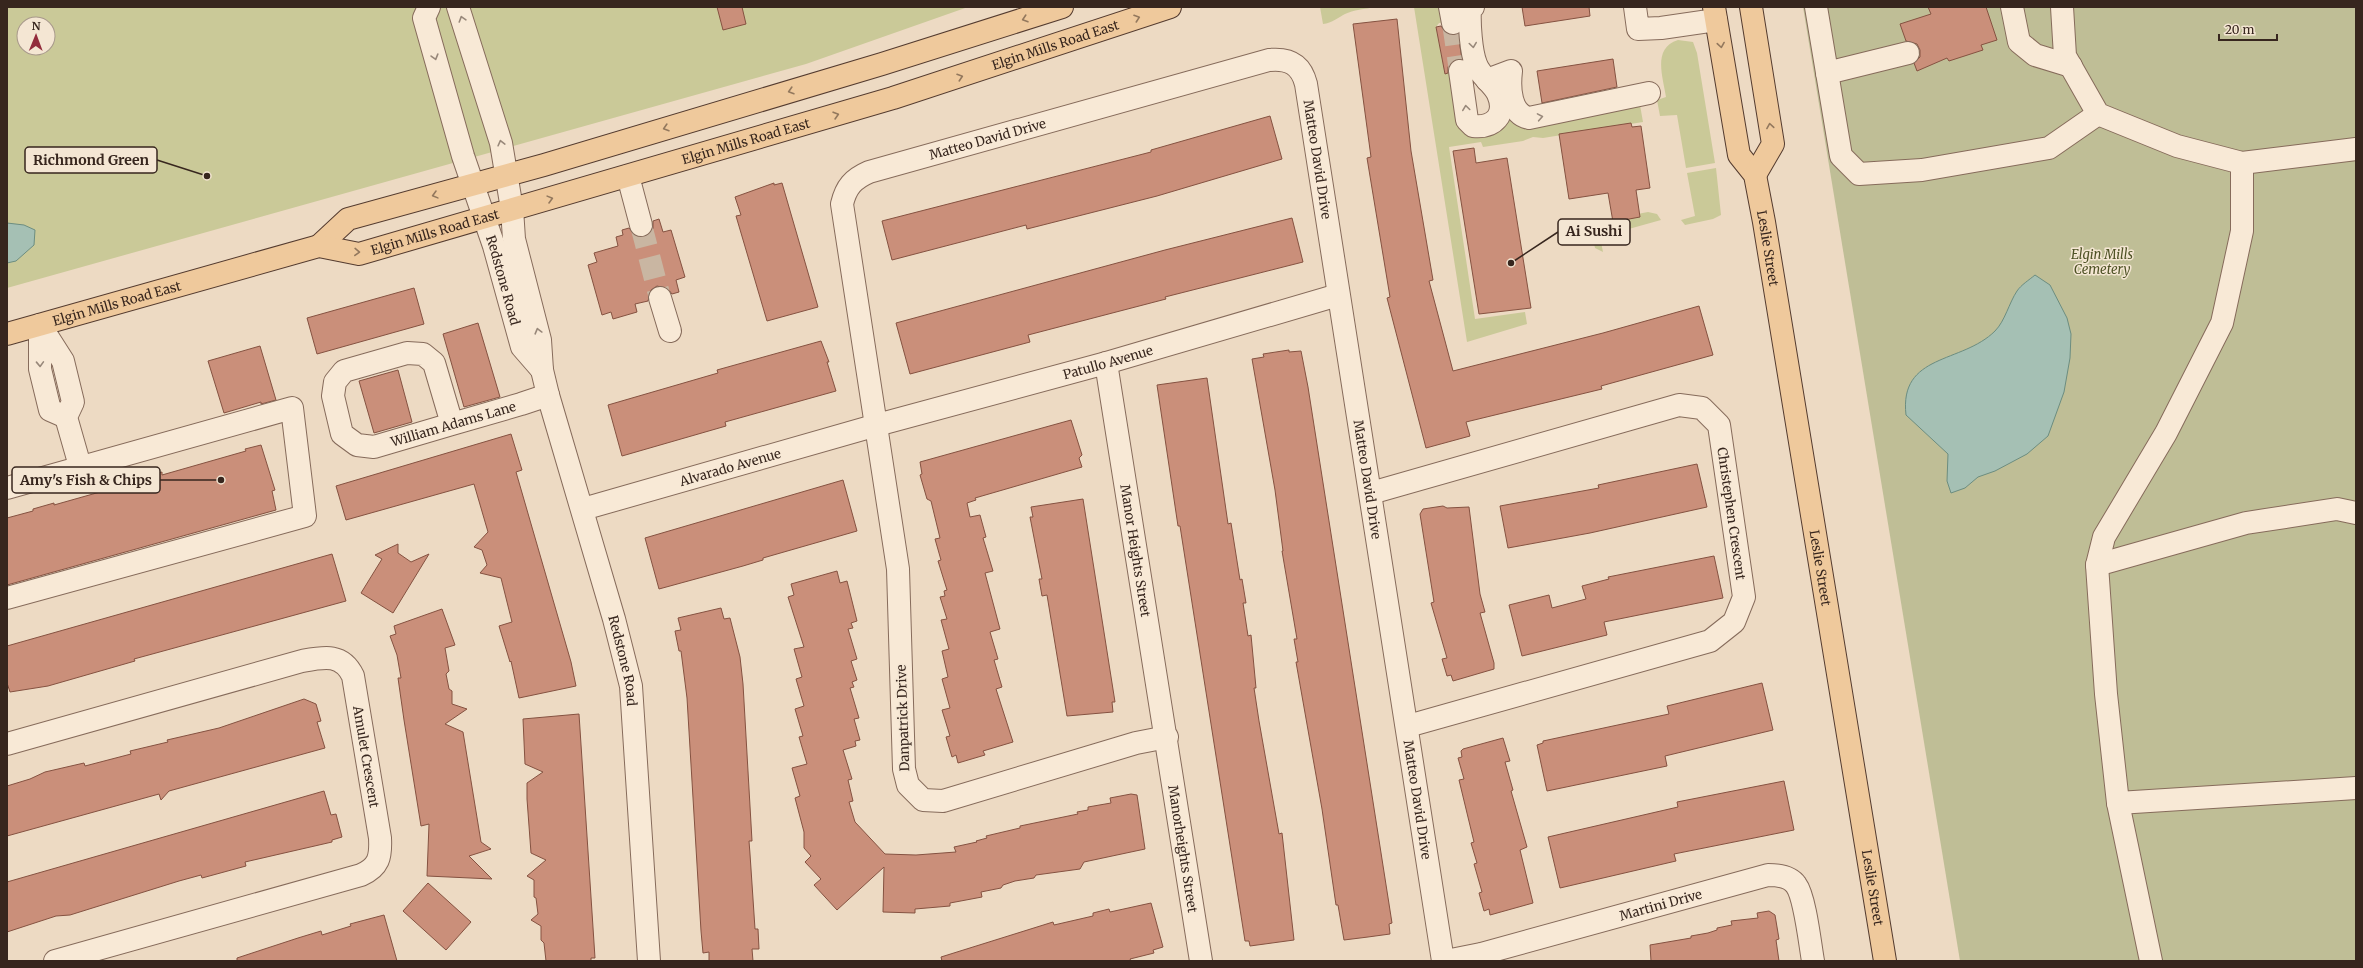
<svg xmlns="http://www.w3.org/2000/svg" width="2363" height="968" font-family="Merriweather,serif">
<style>
.green{fill:#cac998;fill-rule:evenodd}
.cemetery{fill:#bfbe96}
.water{fill:#a5c0b4;stroke:#6c8d80}
.building{fill:#ca8f7a;stroke:#855241}
.lines{fill:none;stroke-linecap:round;stroke-linejoin:round}
.minor-tunnel{stroke:#c9b6a2;stroke-width:22;stroke-dasharray:22 11;stroke-linecap:butt}
.minor-casing{stroke:#866b5b;stroke-width:24}
.major-casing{stroke:#543b2f;stroke-width:24}
.minor{stroke:#f8e9d6;stroke-width:22}
.major{stroke:#efc99c;stroke-width:22}
.oneway{stroke:#93785d}
.oneway2{stroke:#98887a}
.labels{text-anchor:middle;dominant-baseline:central;stroke-width:3;stroke-linejoin:round;paint-order:stroke}
.street-label{font-size:13px;fill:#37261e;stroke:#f4e6d3}
.park-label{font-size:13px;font-style:italic;fill:#4e5225;stroke:#f4e6d3}
.leader{fill:none;stroke:#37261e;stroke-width:1.5}
.callout-dot{fill:#37261e;stroke:#f4e6d3;stroke-width:1.5}
.callout{fill:#f4e6d3;stroke:#37261e;stroke-width:1.5}
.callout-label{font-size:14px;text-anchor:middle;font-weight:bold;fill:#37261e}
</style>
<rect width="100%" height="100%" fill="#eddac3"/>
<path class="green" d="M7,7H968L806,64L7,288ZM24,24H48V48H24Z
M1320,7H1375C1365,9 1353,10 1345,14C1339,17 1332,23 1323,24Z
M1414,7H1445L1447,22L1439,23L1436,27L1445,73L1455,72L1459,113L1504,118L1640,105L1643,122L1543,138L1533,137L1523,141L1483,147L1481,142L1449,147L1475,319L1525,312L1527,324L1467,342Z
M1678,40L1693,42L1697,53L1715,163L1686,168L1677,115L1660,116L1657,100L1666,97C1663,77 1652,48 1678,40Z
M1716,168L1721,215L1713,219L1685,225L1681,220L1695,216L1687,173Z
M1648,212L1657,214L1661,220L1600,237L1603,252L1595,248L1591,229L1595,222Z"/>
<path class="cemetery" d="M1803,7H2356V961H1960Z"/>
<path class="water" d="M7,223L24,225L35,230L34,245L16,261L7,263Z
M2035,275L2050,285L2067,318L2071,334L2070,358L2064,392L2048,436L2027,454L1995,471L1978,477L1965,488L1951,493L1947,481L1948,454L1906,415C1899,353 1962,364 1995,331C2005,321 2009,303 2017,291C2021,285 2029,280 2035,275Z"/>
<path class="building" d="M717,7H742L746,24L723,30Z
M1522,7H1589L1590,16L1525,26Z
M1928,7H1986L1997,40L1981,45L1983,50L1949,61L1947,58L1917,71L1914,63L1920,57V50L1917,44L1906,41L1900,24L1931,14Z
M1397,19L1411,151L1433,280L1429,281L1453,371L1603,333L1699,306L1713,355L1601,386L1602,389L1466,422L1470,436L1426,448L1387,298L1390,297L1367,158L1371,157L1353,24Z
M1441,26L1448,35L1458,34L1462,59L1452,61L1448,67V73L1445,74L1436,27Z
M1613,59L1617,87L1542,103L1537,71Z
M1270,116L1282,159L1157,196L1027,229L1026,225L892,260L882,221L1151,152V150Z
M1631,123L1632,127L1641,126L1650,188L1636,190L1640,217L1613,222L1608,193L1569,199L1559,134Z
M1474,148L1476,163L1507,158L1531,308L1479,314L1453,151Z
M774,183V185L782,183L818,307L767,321L736,216L741,215L735,197Z
M1292,218L1303,262L1165,297L1166,299L1028,335L1030,342L910,374L896,323L1165,250Z
M659,219L663,232L671,230L685,277L676,280L679,292L672,294L668,289L657,286L651,290L648,301L635,304L637,312L613,319L611,312L602,315L588,265L597,262L594,253L618,246L616,237L623,235L622,230L629,228L637,237H645L653,229V221Z
M414,288L424,324L317,354L307,318Z
M478,323L500,397L464,407L443,334Z
M821,341L829,362H827L836,391L725,422L726,426L622,456L608,405L718,373L717,370Z
M260,346L276,400L261,404V402L224,413L208,361Z
M1289,350V352L1301,351L1308,387L1392,923L1389,924L1390,934L1368,937L1344,940L1338,905H1336L1322,809L1296,662H1298L1294,639H1297L1282,551H1283L1275,490L1252,359L1264,357L1263,354Z
M398,370L412,422L374,433L359,381Z
M1207,378L1228,524L1231,523L1240,580L1242,579L1246,603H1243L1248,636L1251,635L1256,688H1254L1259,721L1279,834L1282,833L1294,940L1250,946L1249,941H1245L1180,526H1178L1157,385Z
M1071,420L1082,455L1079,458L1082,467L975,498L976,500L967,503L970,517L980,515L986,537L983,538L993,571L985,573L1000,629L990,632L998,659L994,660L1002,687L996,689L1013,742L983,751L985,755L958,763L956,755L952,757L946,737L950,736L942,710L950,708L942,679L948,677L942,651L949,649L941,620L947,619L940,597L945,596L944,591L947,590L938,561L941,560L935,539L940,538L931,501L927,499L920,475L922,474L920,462Z
M511,434L522,470L516,472L571,662L576,686L519,698L511,661L510,662L499,626L512,622L501,578L480,573L487,565L482,550L474,547L488,532L474,484L346,520L336,486Z
M261,445L275,490L272,491L276,510L7,585V518L33,511V509L54,503V505L146,479V477L162,472V475L246,451L245,449Z
M1697,464L1707,507L1590,533L1508,548L1500,506L1599,488L1598,485Z
M843,480L857,531L763,558V560L743,566L659,589L645,538Z
M1083,499L1115,702H1112L1113,712L1067,716L1047,595L1042,596L1039,579H1042L1030,517H1033L1031,507Z
M1443,506L1447,508L1469,507L1480,594L1485,612L1480,613L1494,663V669L1453,681L1451,675L1447,676L1442,659L1447,658L1431,603L1434,602L1420,514L1423,509Z
M398,544V553L411,562L429,554L393,613L361,593L382,559L375,555Z
M332,554L346,601L134,659L135,661L48,686L10,692L7,683V646Z
M1714,556L1723,598L1604,622L1607,635L1522,656L1509,605L1549,595L1552,608L1586,599L1582,586L1609,579L1608,577Z
M837,571L840,583L847,581L857,621L851,623L853,628L848,629L857,659L851,661L857,680L852,682L854,687L850,688L859,718L854,719L860,740L855,741L856,746L843,750L852,779L848,780L853,801L849,802L855,822L885,854L916,855L956,852L954,847L977,842L976,841L987,838L986,836L1020,828V826L1078,814L1077,812L1088,810V807L1111,803L1110,798L1131,794L1137,795L1145,849L1084,862L1080,869L1036,875L1034,878L1015,881L1003,885L1001,888L981,892L982,897L950,903V906L915,909V913L883,912L884,867L837,910L814,885L821,879L805,862L811,856L804,848V832L795,798L800,796L792,768L807,764L799,737L803,736L795,709L804,706L796,679L802,677L794,649L804,647L788,597L794,595L791,584Z
M721,608L724,619L730,618L740,657L743,684L752,841H749L750,854L755,929H758L759,949H752L753,961H709V952L703,953L701,931L687,698L681,651H679L675,631L681,630L678,618Z
M442,609L455,645L445,648L449,671L446,674L449,689L452,691V704L467,709L445,724L463,732L481,842L491,849L469,856L492,879L427,876L429,824L421,826L404,720L398,678H401L397,655L390,636L396,634L394,626Z
M1762,683L1773,730L1665,756L1667,766L1547,791L1537,745L1543,743V741L1669,714L1667,706Z
M304,699L316,704L321,721L317,722L325,748L169,791L161,800L159,794L7,836V786L30,779L45,772L84,763L85,766L131,754L130,751L168,742L167,740L219,728Z
M579,714L595,958H591V961H546L544,943L541,940V926L531,920L538,914L536,898L534,897V880L527,876L546,860L531,853L527,799V783L543,772L525,764L523,719Z
M1503,738L1510,761L1505,762L1513,790L1511,791L1527,847L1520,850L1533,903L1490,915L1489,909L1484,911L1479,893L1482,892L1474,864L1477,863L1471,843L1474,842L1459,780L1464,779L1458,758L1462,757L1461,751L1463,749Z
M1784,781L1794,830L1674,854L1676,861L1560,888L1548,837L1678,807L1677,802Z
M324,791L331,815L336,814L342,837L332,840V842L245,862L246,866L202,878L201,875L179,881L70,915L56,916L7,932V882Z
M428,883L471,922L446,950L403,911Z
M1151,903L1163,947L1153,950L1154,953L1130,959L1131,961H942L941,957L1053,922L1054,925L1093,916V913L1109,909L1110,912Z
M1769,911L1775,915L1779,939L1776,940L1779,961H1651L1650,945L1691,938V936L1708,933L1717,930V928L1732,925L1731,921L1758,918L1757,913Z
M384,915L397,961H237V958L298,938L321,931L322,935L351,926L350,924Z"/>
<g class="lines">
<path class="minor-tunnel" d="M1453,23L1460,71
M641,225L660,298"/>
<g class="minor-casing">
<g id="minor">
<path id="s1" d="M429,7L424,18L463,156L494,246L522,347L542,370"/>
<path id="s2" d="M458,7L501,143L512,209L514,239L540,340L542,370L548,395L614,619L631,686L649,961"/>
<path d="M1450,7L1453,23"/>
<path d="M1635,7L1638,29L1661,28L1716,20"/>
<path d="M1816,7L1841,156L1859,174L1922,170L2049,148L2098,114"/>
<path d="M2012,7L2019,42L2035,55L2071,66"/>
<path d="M2062,7L2065,56L2098,114L2177,146L2242,163L2356,149"/>
<path d="M1460,71L1467,120L1473,126C1494,128 1507,115 1498,94C1493,83 1480,76 1476,64C1471,52 1469,23 1470,9L1473,7"/>
<path d="M1827,73L1908,53"/>
<path d="M1487,80L1511,71C1509,88 1510,114 1529,118L1649,93"/>
<path d="M628,176L641,225"/>
<path d="M660,298L670,331"/>
<path d="M40,325L63,361L73,402L66,417L80,466"/>
<path d="M40,325V369L50,410L66,417"/>
<path id="s3" d="M1106,363L1201,961"/>
<path id="s4" d="M452,424L434,363L423,354L407,353L344,371L335,382L333,396L342,434L357,445L374,447L452,424L521,404L548,395"/>
<path d="M7,488L292,408L305,516L7,598"/>
<path id="s5" d="M1371,493L1679,405L1702,408L1719,425L1744,597L1734,622L1710,641L1408,726"/>
<path id="s6" d="M583,509L877,425L1106,363L1338,295"/>
<path d="M2097,565L2246,523L2337,509L2356,513"/>
<path id="s7" d="M1167,737L1136,743L943,801L923,800L908,785L904,769L898,569L842,204C846,187 853,179 869,172L1269,60C1288,58 1301,64 1306,84L1443,961"/>
<path id="s8" d="M7,744L302,661C324,657 342,653 353,676L380,838C381,857 379,867 361,875L55,961"/>
<path d="M2118,803L2356,788"/>
<path id="s9" d="M1446,961L1481,954L1768,875C1778,875 1790,876 1796,885C1805,897 1810,944 1813,961"/>
<path d="M2151,961L2118,803L2106,694L2097,565L2104,537L2166,433L2222,323L2242,231V163"/>
</g>
</g>
<g class="major-casing">
<g id="major">
<path id="s10" d="M1714,7L1739,155L1755,175L1764,222L1885,961"/>
<path d="M1751,7L1773,144L1755,175"/>
<path d="M319,246L348,219L544,165L882,64L1062,7"/>
<path id="s11" d="M7,334L319,246L359,254L893,98L1170,7"/>
</g>
</g>
<use href="#minor" class="minor"/>
<use href="#major" class="major"/>
</g>
<defs><path id="oneway-chevron" d="M-2-3.5L2.5 0L-2 3.5" fill="none" stroke-width="1.6" stroke-linecap="round" stroke-linejoin="round"/></defs>
<g class="oneway">
<use href="#oneway-chevron" transform="translate(1137 18) rotate(-19)"/>
<use href="#oneway-chevron" transform="translate(1025 19) rotate(162)"/>
<use href="#oneway-chevron" transform="translate(1721 45) rotate(81)"/>
<use href="#oneway-chevron" transform="translate(960 77) rotate(-18)"/>
<use href="#oneway-chevron" transform="translate(791 91) rotate(163)"/>
<use href="#oneway-chevron" transform="translate(836 115) rotate(-16)"/>
<use href="#oneway-chevron" transform="translate(1770 126) rotate(-99)"/>
<use href="#oneway-chevron" transform="translate(666 128) rotate(163)"/>
<use href="#oneway-chevron" transform="translate(435 195) rotate(165)"/>
<use href="#oneway-chevron" transform="translate(550 199) rotate(-15)"/>
<use href="#oneway-chevron" transform="translate(357 252) rotate(2)"/>
</g>
<g class="oneway2">
<use href="#oneway-chevron" transform="translate(462 19) rotate(-107)"/>
<use href="#oneway-chevron" transform="translate(1473 45) rotate(82)"/>
<use href="#oneway-chevron" transform="translate(435 57) rotate(74)"/>
<use href="#oneway-chevron" transform="translate(1466 108) rotate(-98)"/>
<use href="#oneway-chevron" transform="translate(1540 117) rotate(-10)"/>
<use href="#oneway-chevron" transform="translate(501 143) rotate(-104)"/>
<use href="#oneway-chevron" transform="translate(538 331) rotate(-105)"/>
<use href="#oneway-chevron" transform="translate(40 364) rotate(88)"/>
</g>
<g class="labels">
<g class="street-label">
<text stroke="none"><textPath href="#s11" startOffset="1092">Elgin Mills Road East</textPath></text>
<text stroke="none"><textPath href="#s7" startOffset="1027">Matteo David Drive</textPath></text>
<text stroke="none"><textPath href="#s11" startOffset="768">Elgin Mills Road East</textPath></text>
<text stroke="none"><textPath href="#s7" startOffset="1445">Matteo David Drive</textPath></text>
<text stroke="none"><textPath href="#s11" startOffset="444">Elgin Mills Road East</textPath></text>
<text stroke="none"><textPath href="#s10" startOffset="250">Leslie Street</textPath></text>
<text stroke="none"><textPath href="#s1" startOffset="286">Redstone Road</textPath></text>
<text stroke="none"><textPath href="#s11" startOffset="114">Elgin Mills Road East</textPath></text>
<text stroke="none"><textPath href="#s6" startOffset="545">Patullo Avenue</textPath></text>
<text stroke="none"><textPath href="#s4" startOffset="345">William Adams Lane</textPath></text>
<text stroke="none"><textPath href="#s6" startOffset="153">Alvarado Avenue</textPath></text>
<text stroke="none"><textPath href="#s7" startOffset="1769">Matteo David Drive</textPath></text>
<text stroke="none"><textPath href="#s5" startOffset="457">Christephen Crescent</textPath></text>
<text stroke="none"><textPath href="#s3" startOffset="190">Manor Heights Street</textPath></text>
<text stroke="none"><textPath href="#s10" startOffset="574">Leslie Street</textPath></text>
<text stroke="none"><textPath href="#s2" startOffset="676">Redstone Road</textPath></text>
<text transform="translate(903 718) rotate(-92)">Danpatrick Drive</text>
<text stroke="none"><textPath href="#s8" startOffset="447">Amulet Crescent</textPath></text>
<text stroke="none"><textPath href="#s7" startOffset="2093">Matteo David Drive</textPath></text>
<text stroke="none"><textPath href="#s3" startOffset="492">Manorheights Street</textPath></text>
<text stroke="none"><textPath href="#s10" startOffset="898">Leslie Street</textPath></text>
<text stroke="none"><textPath href="#s9" startOffset="222">Martini Drive</textPath></text>
</g>
<g class="park-label">
<text x="2102" y="254">Elgin Mills<tspan x="2102" dy="15">Cemetery</tspan></text>
</g>
</g>
<path class="leader" d="M207 176L157 160M1511 263L1558 232M221 480L160 480"/>
<g class="callout-dot">
<circle cx="207" cy="176" r="4"/>
<circle cx="1511" cy="263" r="4"/>
<circle cx="221" cy="480" r="4"/>
</g>
<g class="callout">
<rect x="25" y="147" width="132" height="26" rx="4"/>
<rect x="1558" y="219" width="72" height="26" rx="4"/>
<rect x="12" y="467" width="148" height="26" rx="4"/>
</g>
<g class="callout-label">
<text x="91" y="165">Richmond Green</text>
<text x="1594" y="236">Ai Sushi</text>
<text x="86" y="485">Amy's Fish &amp; Chips</text>
</g>
<rect width="2363" height="968" fill="none" stroke="#37261e" stroke-width="16"/>
<g transform="translate(36 36) rotate(1)"><circle r="19" fill="#f4e6d3" stroke="#a8998b"/>
<path d="M0-3L7 15L0 10L-7 15Z" fill="#932c3c"/>
<text y="-6" font-size="11" font-weight="bold" text-anchor="middle" fill="#37261e">N</text>
</g>
<path d="M2219 34v6h58v-6" fill="none" stroke="#37261e" stroke-width="2"/>
<text x="2225" y="34" font-size="12" fill="#37261e" stroke="#f4e6d3" stroke-width="3" paint-order="stroke">20 m</text>
</svg>
